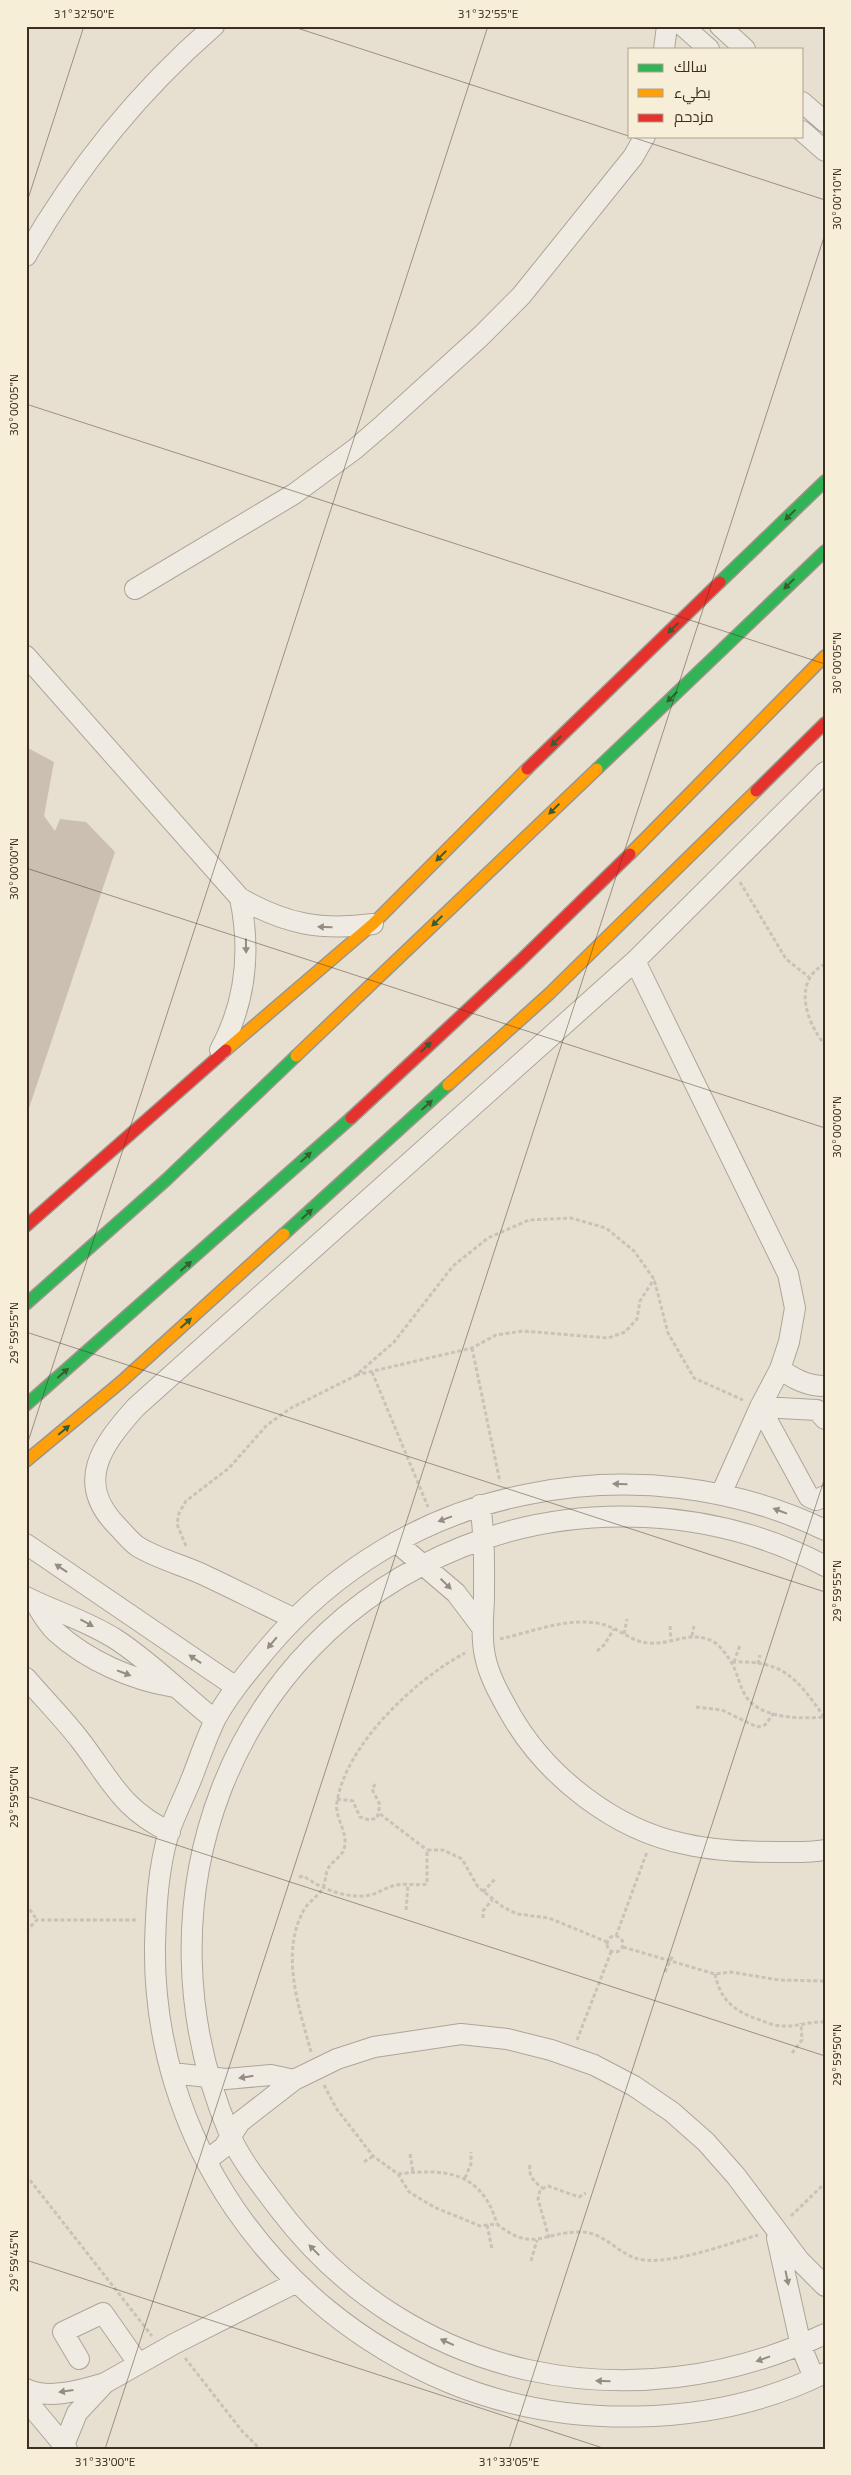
<svg xmlns="http://www.w3.org/2000/svg" width="851" height="2475" font-family="Georgia,Cairo,serif">
<style>
.building{fill:#cbbfb2}
.lines{fill:none;stroke-linecap:round;stroke-linejoin:round}
.street-casing{stroke:#ada599;stroke-width:22}
.fast-casing{stroke:#9c958a;stroke-width:14}
.slow-casing{stroke:#9c958a;stroke-width:14}
.jam-casing{stroke:#9c958a;stroke-width:14}
.path{stroke:#c8c2b9;stroke-width:3;stroke-dasharray:4 2.5;stroke-linecap:butt}
.street{stroke:#efebe3;stroke-width:20}
.fast{stroke:#30b455;stroke-width:11}
.slow{stroke:#ff9f0a;stroke-width:11}
.jam{stroke:#e5322d;stroke-width:11}
.oneway{fill:#385d33}
.oneway2{fill:#968c82}
.ticks{fill:none;stroke:#3d2e20;stroke-width:1;stroke-opacity:0.45}
.neatline{fill:none;stroke:#3d2e20;stroke-width:2}
.ticks-label{font-size:12px;text-anchor:middle;fill:#3d2e20}
</style>
<rect width="100%" height="100%" fill="#e7e0d1"/>
<path class="building" d="M26,747L54,762L44,816L55,831L60,819L86,822L115,852L27,1114Z"/>
<g class="lines">
<g class="street-casing">
<path id="street" d="M683,26L709,49
M720,26L745,49
M664,49L667,26
M802,102L825,122
M802,131L825,151
M26,256C76,169 138,92 214,26
M135,589L294,494L355,449L384,424L480,337L521,296L633,157L645,136
M26,656L240,898C285,924 321,931 373,924
M635,961L788,1274L795,1308L789,1342L780,1369L760,1407L721,1494
M220,1050C246,1002 251,951 240,898
M780,1369C794,1379 807,1386 825,1386
M825,1419L817,1410L760,1407L809,1497L816,1500L825,1496
M480,1505C485,1537 484,1568 484,1600C483,1618 481,1638 485,1656C489,1677 501,1697 511,1715C547,1777 615,1830 685,1844C715,1851 745,1852 776,1852C792,1852 808,1853 825,1850
M825,1530C734,1486 629,1474 529,1494C425,1514 334,1569 266,1650C248,1672 230,1693 216,1718C206,1738 199,1760 191,1780C184,1797 175,1815 169,1832C158,1868 156,1908 155,1945C152,2138 272,2308 448,2382C563,2430 712,2429 825,2373
M396,1542L456,1593L483,1629
M26,1544L236,1687
M825,1566C714,1507 578,1501 462,1547C226,1642 132,1906 230,2135C241,2161 262,2186 279,2209C410,2381 632,2425 825,2334
M26,1597C56,1612 88,1621 117,1640C152,1663 182,1694 215,1720
M34,1601C40,1611 47,1624 56,1632C88,1661 132,1680 174,1687
M293,1618C263,1604 234,1589 204,1575C185,1566 153,1557 137,1546C130,1541 124,1533 118,1527C74,1483 101,1446 136,1407L635,961L825,772
M26,1678C44,1699 63,1718 80,1740C110,1779 122,1810 170,1832
M172,2073L226,2079L271,2075L294,2080
M206,2161L224,2147L240,2122L294,2080L337,2059L374,2047L461,2034L507,2039L551,2050L594,2065L634,2086L672,2112L706,2142L736,2176L799,2260L825,2286
M777,2238L801,2346L814,2378
M79,2359L63,2332L103,2313L138,2363
M26,2389C50,2400 81,2390 105,2383
M26,2400L67,2449
M64,2445L77,2413L105,2383L174,2344L295,2283"/>
</g>
<g class="fast-casing">
<path id="fast" d="M720,582L825,481
M597,769L825,551
M284,1234L448,1085
M26,1304L166,1180L296,1056
M26,1405L351,1118"/>
</g>
<g class="slow-casing">
<path id="slow" d="M630,854L825,656
M226,1050L373,924L527,769
M296,1056L597,769
M448,1085L549,994L756,791
M26,1461L121,1382L284,1234"/>
</g>
<g class="jam-casing">
<path id="jam" d="M527,769L720,582
M756,791L825,723
M351,1118L520,961L630,854
M26,1226L226,1050"/>
</g>
<path class="path" d="M740,882L786,959L809,977
M825,964C792,981 806,1022 825,1045
M472,1348L500,1482
M372,1372L428,1507
M356,1375L472,1348L496,1335L523,1331L608,1338L625,1332L637,1319L640,1301L654,1279
M186,1546L177,1524L179,1513L186,1501L229,1468L267,1425L291,1408L355,1376L394,1342L453,1266L488,1238L529,1220L571,1218L606,1228L634,1251L654,1279L668,1333L694,1378L743,1400
M670,1626L671,1640
M624,1634L627,1619
M692,1636L694,1626
M500,1639C532,1632 572,1615 605,1625C621,1630 632,1642 649,1643C672,1645 690,1630 712,1641C720,1645 725,1653 730,1660C738,1672 739,1687 747,1698C763,1719 801,1719 825,1717
M597,1651L604,1645L614,1629
M732,1662C783,1660 797,1678 824,1717
M734,1662L740,1645
M758,1664L760,1655
M696,1707L722,1710L757,1727L765,1725L774,1713
M337,1799L353,1801L360,1817L369,1820L377,1818L380,1805L372,1789L376,1783
M380,1814L427,1850
M299,1877L304,1876C319,1888 349,1900 370,1895C379,1893 386,1887 396,1885C406,1883 417,1886 427,1884V1850H443L462,1859L478,1887L503,1907L517,1914L549,1918L607,1942
M483,1892L495,1879
M26,1904L37,1920
M406,1910L408,1885
M483,1918V1911L492,1900
M26,1931L37,1920H138
M607 1944a8 8 0 1 1 16 0a8 8 0 1 1-16 0Z
M616,1936L647,1852
M623,1947L715,1974L731,1972L779,1980L825,1981
M665,1972L673,1955
M715,1974C720,2000 735,2012 760,2020C767,2023 775,2026 783,2026C797,2027 810,2021 825,2022
M577,2040L611,1952
M311,2052C299,2007 279,1952 305,1908C310,1901 319,1895 323,1888C326,1881 325,1873 329,1867C333,1861 342,1856 344,1849C349,1832 334,1818 337,1802C346,1744 416,1679 465,1653
M792,2053L802,2040L801,2023
M324,2085L336,2108L373,2156L398,2174L409,2192L434,2207L480,2226L497,2224C533,2253 542,2232 580,2232C601,2231 616,2251 635,2258C664,2268 727,2244 758,2235
M410,2154L413,2172
M364,2162L373,2156
M530,2165C528,2176 534,2181 542,2188
M398,2174C446,2168 482,2172 497,2224
M26,2175L152,2336
M465,2178L471,2164V2152
M791,2216L825,2183
M487,2225L492,2249
M549,2238L538,2199L540,2190L548,2186L579,2197L586,2193
M531,2261L537,2240
M185,2358L242,2431L260,2449"/>
<use href="#street" class="street"/>
<use href="#fast" class="fast"/>
<use href="#slow" class="slow"/>
<use href="#jam" class="jam"/>
</g>
<defs><path id="oneway-solid" d="M-6-.8H1V-3.2L6.5 0L1 3.2V.8H-6Z" transform="scale(1.25)"/></defs>
<g class="oneway">
<use href="#oneway-solid" transform="translate(790 515) rotate(136)"/>
<use href="#oneway-solid" transform="translate(789 584) rotate(136)"/>
<use href="#oneway-solid" transform="translate(673 628) rotate(136)"/>
<use href="#oneway-solid" transform="translate(672 697) rotate(136)"/>
<use href="#oneway-solid" transform="translate(556 741) rotate(136)"/>
<use href="#oneway-solid" transform="translate(554 809) rotate(136)"/>
<use href="#oneway-solid" transform="translate(441 856) rotate(135)"/>
<use href="#oneway-solid" transform="translate(437 921) rotate(136)"/>
<use href="#oneway-solid" transform="translate(426 1047) rotate(-43)"/>
<use href="#oneway-solid" transform="translate(427 1105) rotate(-42)"/>
<use href="#oneway-solid" transform="translate(306 1157) rotate(-43)"/>
<use href="#oneway-solid" transform="translate(307 1214) rotate(-42)"/>
<use href="#oneway-solid" transform="translate(186 1266) rotate(-41)"/>
<use href="#oneway-solid" transform="translate(186 1323) rotate(-42)"/>
<use href="#oneway-solid" transform="translate(63 1373) rotate(-41)"/>
<use href="#oneway-solid" transform="translate(64 1430) rotate(-40)"/>
</g>
<g class="oneway2">
<use href="#oneway-solid" transform="translate(325 927) rotate(-178)"/>
<use href="#oneway-solid" transform="translate(246 946) rotate(89)"/>
<use href="#oneway-solid" transform="translate(620 1484) rotate(-178)"/>
<use href="#oneway-solid" transform="translate(780 1511) rotate(-159)"/>
<use href="#oneway-solid" transform="translate(445 1519) rotate(160)"/>
<use href="#oneway-solid" transform="translate(61 1568) rotate(-146)"/>
<use href="#oneway-solid" transform="translate(446 1584) rotate(44)"/>
<use href="#oneway-solid" transform="translate(87 1623) rotate(29)"/>
<use href="#oneway-solid" transform="translate(272 1643) rotate(130)"/>
<use href="#oneway-solid" transform="translate(195 1659) rotate(-146)"/>
<use href="#oneway-solid" transform="translate(124 1673) rotate(21)"/>
<use href="#oneway-solid" transform="translate(246 2077) rotate(171)"/>
<use href="#oneway-solid" transform="translate(314 2250) rotate(-134)"/>
<use href="#oneway-solid" transform="translate(787 2278) rotate(78)"/>
<use href="#oneway-solid" transform="translate(447 2342) rotate(-156)"/>
<use href="#oneway-solid" transform="translate(763 2359) rotate(160)"/>
<use href="#oneway-solid" transform="translate(603 2381) rotate(-178)"/>
<use href="#oneway-solid" transform="translate(66 2391) rotate(172)"/>
</g>
<path class="ticks" d="M291,26L825,200M26,205L84,26M26,404L825,664M26,868L825,1128M26,1332L825,1592M26,1448L488,26M26,1796L825,2056M26,2260L606,2449M105,2449L825,234M509,2449L825,1477"/>
<rect width="851" height="2475" fill="none" stroke="#f7eed8" stroke-width="55"/>
<rect x="628" y="48" width="175" height="90" fill="#f7eed8" stroke="#ada18e"/>
<rect x="638" y="64" width="25" height="8" fill="#30b455" stroke="#ada18e"/>
<text x="674" y="72" font-size="15" fill="#3d2e20">سالك</text>
<rect x="638" y="89" width="25" height="8" fill="#ff9f0a" stroke="#ada18e"/>
<text x="674" y="98" font-size="15" fill="#3d2e20">بطيء</text>
<rect x="638" y="114" width="25" height="8" fill="#e5322d" stroke="#ada18e"/>
<text x="674" y="122" font-size="15" fill="#3d2e20">مزدحم</text>
<rect x="28" y="28" width="796" height="2420" class="neatline"/>
<g class="ticks-label">
<text x="84" y="18">31°32'50"E</text>
<text x="488" y="18">31°32'55"E</text>
<text transform="translate(837 199) rotate(-90)" y="4">30°00'10"N</text>
<text transform="translate(14 405) rotate(-90)" y="4">30°00'05"N</text>
<text transform="translate(837 663) rotate(-90)" y="4">30°00'05"N</text>
<text transform="translate(14 869) rotate(-90)" y="4">30°00'00"N</text>
<text transform="translate(837 1127) rotate(-90)" y="4">30°00'00"N</text>
<text transform="translate(14 1333) rotate(-90)" y="4">29°59'55"N</text>
<text transform="translate(837 1591) rotate(-90)" y="4">29°59'55"N</text>
<text transform="translate(14 1797) rotate(-90)" y="4">29°59'50"N</text>
<text transform="translate(837 2055) rotate(-90)" y="4">29°59'50"N</text>
<text transform="translate(14 2261) rotate(-90)" y="4">29°59'45"N</text>
<text x="105" y="2466">31°33'00"E</text>
<text x="509" y="2466">31°33'05"E</text>
</g>
</svg>
